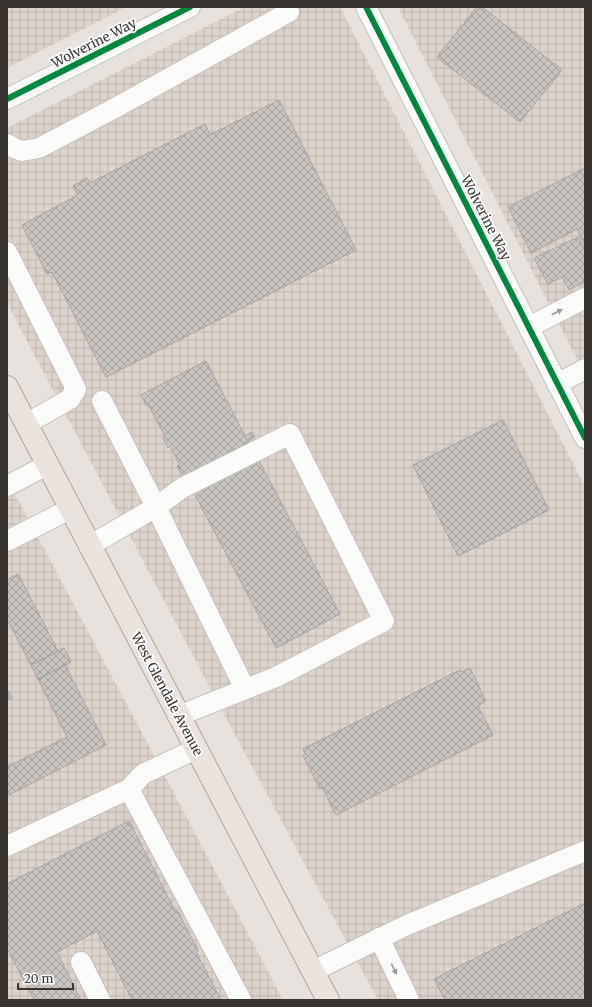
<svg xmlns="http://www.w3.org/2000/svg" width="592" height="1007" font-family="Merriweather,serif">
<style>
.industrial{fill:url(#industrial-grid)}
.building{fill:url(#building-cross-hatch);stroke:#a6a29f}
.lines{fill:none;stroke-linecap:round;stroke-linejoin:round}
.minor-casing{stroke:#c3bfbc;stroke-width:22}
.major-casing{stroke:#b1a298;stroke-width:24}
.minor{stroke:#fbfbfa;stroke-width:20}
.major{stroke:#eae3de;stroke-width:22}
.cycleway-casing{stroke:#fff;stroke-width:8}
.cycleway{stroke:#00873e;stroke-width:6}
.oneway{fill:#9a9896}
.labels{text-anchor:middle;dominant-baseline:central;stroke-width:3.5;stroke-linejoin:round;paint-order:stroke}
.street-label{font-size:13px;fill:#383431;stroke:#fff}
</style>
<defs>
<pattern id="industrial-grid" width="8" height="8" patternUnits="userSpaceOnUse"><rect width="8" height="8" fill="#ddd3cb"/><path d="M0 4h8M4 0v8" fill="none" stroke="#beb6af"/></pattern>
<pattern id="building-cross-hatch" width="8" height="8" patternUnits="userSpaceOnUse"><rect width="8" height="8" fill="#c8c4c1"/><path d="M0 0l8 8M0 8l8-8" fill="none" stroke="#a3a09d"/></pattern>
</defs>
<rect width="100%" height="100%" fill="#e7e2de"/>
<path class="industrial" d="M7,7H126L7,68Z
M245,7H340L585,487V1000H378L226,718L7,303V128Z
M398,7H585V375L491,190Z
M7,479L169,784L283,1000H7Z"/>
<path class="building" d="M477,7H482L562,70L520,122L437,57Z
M279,100L356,250L106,377L52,272L47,274L22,225L78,195L73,186L87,178L90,183L205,124L210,135Z
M585,168V245L577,229L531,253L508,207Z
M578,237L585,249V281L569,290L562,277L548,284L534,258Z
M206,361L245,436L252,432L254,438L248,441L249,442L183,476L177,466L180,465L170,446L168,448L163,437L165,436L148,404L146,405L141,395Z
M503,420L549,510L458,556L413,465Z
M257,457L340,614L276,648L193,491Z
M18,574L58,651L31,665L7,619V580Z
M64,648L71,662L38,679L31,665Z
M65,665L106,745L7,796V767L67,737L38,679Z
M470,668L486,701L478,706L493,735L336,815L322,787L320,789L303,755L305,754L303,749L460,670L461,672Z
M7,689L12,698L7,700Z
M129,821L175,911L177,910L198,951L196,952L221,1000H132L97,931L57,952L81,1000H34L7,948V884Z
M585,903V1000H445L434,979Z"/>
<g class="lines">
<g class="minor-casing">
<path id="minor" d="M366,7L585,438
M7,99L190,7
M7,144L14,148L22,151L39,148L115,108L289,12
M7,252L76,389L70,399L26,424
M529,327L585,298
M557,384L585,369
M7,486L47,465
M7,541L70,509
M89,546L156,507L102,401
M178,716L276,677L384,621L290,434L182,488L156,507L245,689
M196,749L143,774L129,789L241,1000
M7,846L129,789
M379,938L409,1000
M81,962L100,1000
M313,971L407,925L585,851"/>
</g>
<g class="major-casing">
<path id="major" d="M7,387L328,1000"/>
</g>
<use href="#minor" class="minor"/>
<use href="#major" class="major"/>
<g class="cycleway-casing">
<path id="cycleway" d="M366,7L585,438
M7,99L190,7"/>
</g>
<use href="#cycleway" class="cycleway"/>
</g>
<defs><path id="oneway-solid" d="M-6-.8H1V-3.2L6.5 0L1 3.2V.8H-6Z"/></defs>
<g class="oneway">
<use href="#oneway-solid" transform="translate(557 312) rotate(-27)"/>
<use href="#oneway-solid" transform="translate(394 969) rotate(64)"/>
</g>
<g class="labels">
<g class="street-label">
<text transform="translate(94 43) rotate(-27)">Wolverine Way</text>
<text transform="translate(486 218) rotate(63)">Wolverine Way</text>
<text transform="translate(167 694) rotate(62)">West Glendale Avenue</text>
</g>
</g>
<rect width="592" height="1007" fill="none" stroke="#383431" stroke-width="16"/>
<path d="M18 983v6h55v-6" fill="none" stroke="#383431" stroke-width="2"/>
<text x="24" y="983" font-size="12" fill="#383431" stroke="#ffffff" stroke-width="3" paint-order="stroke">20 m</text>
</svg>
